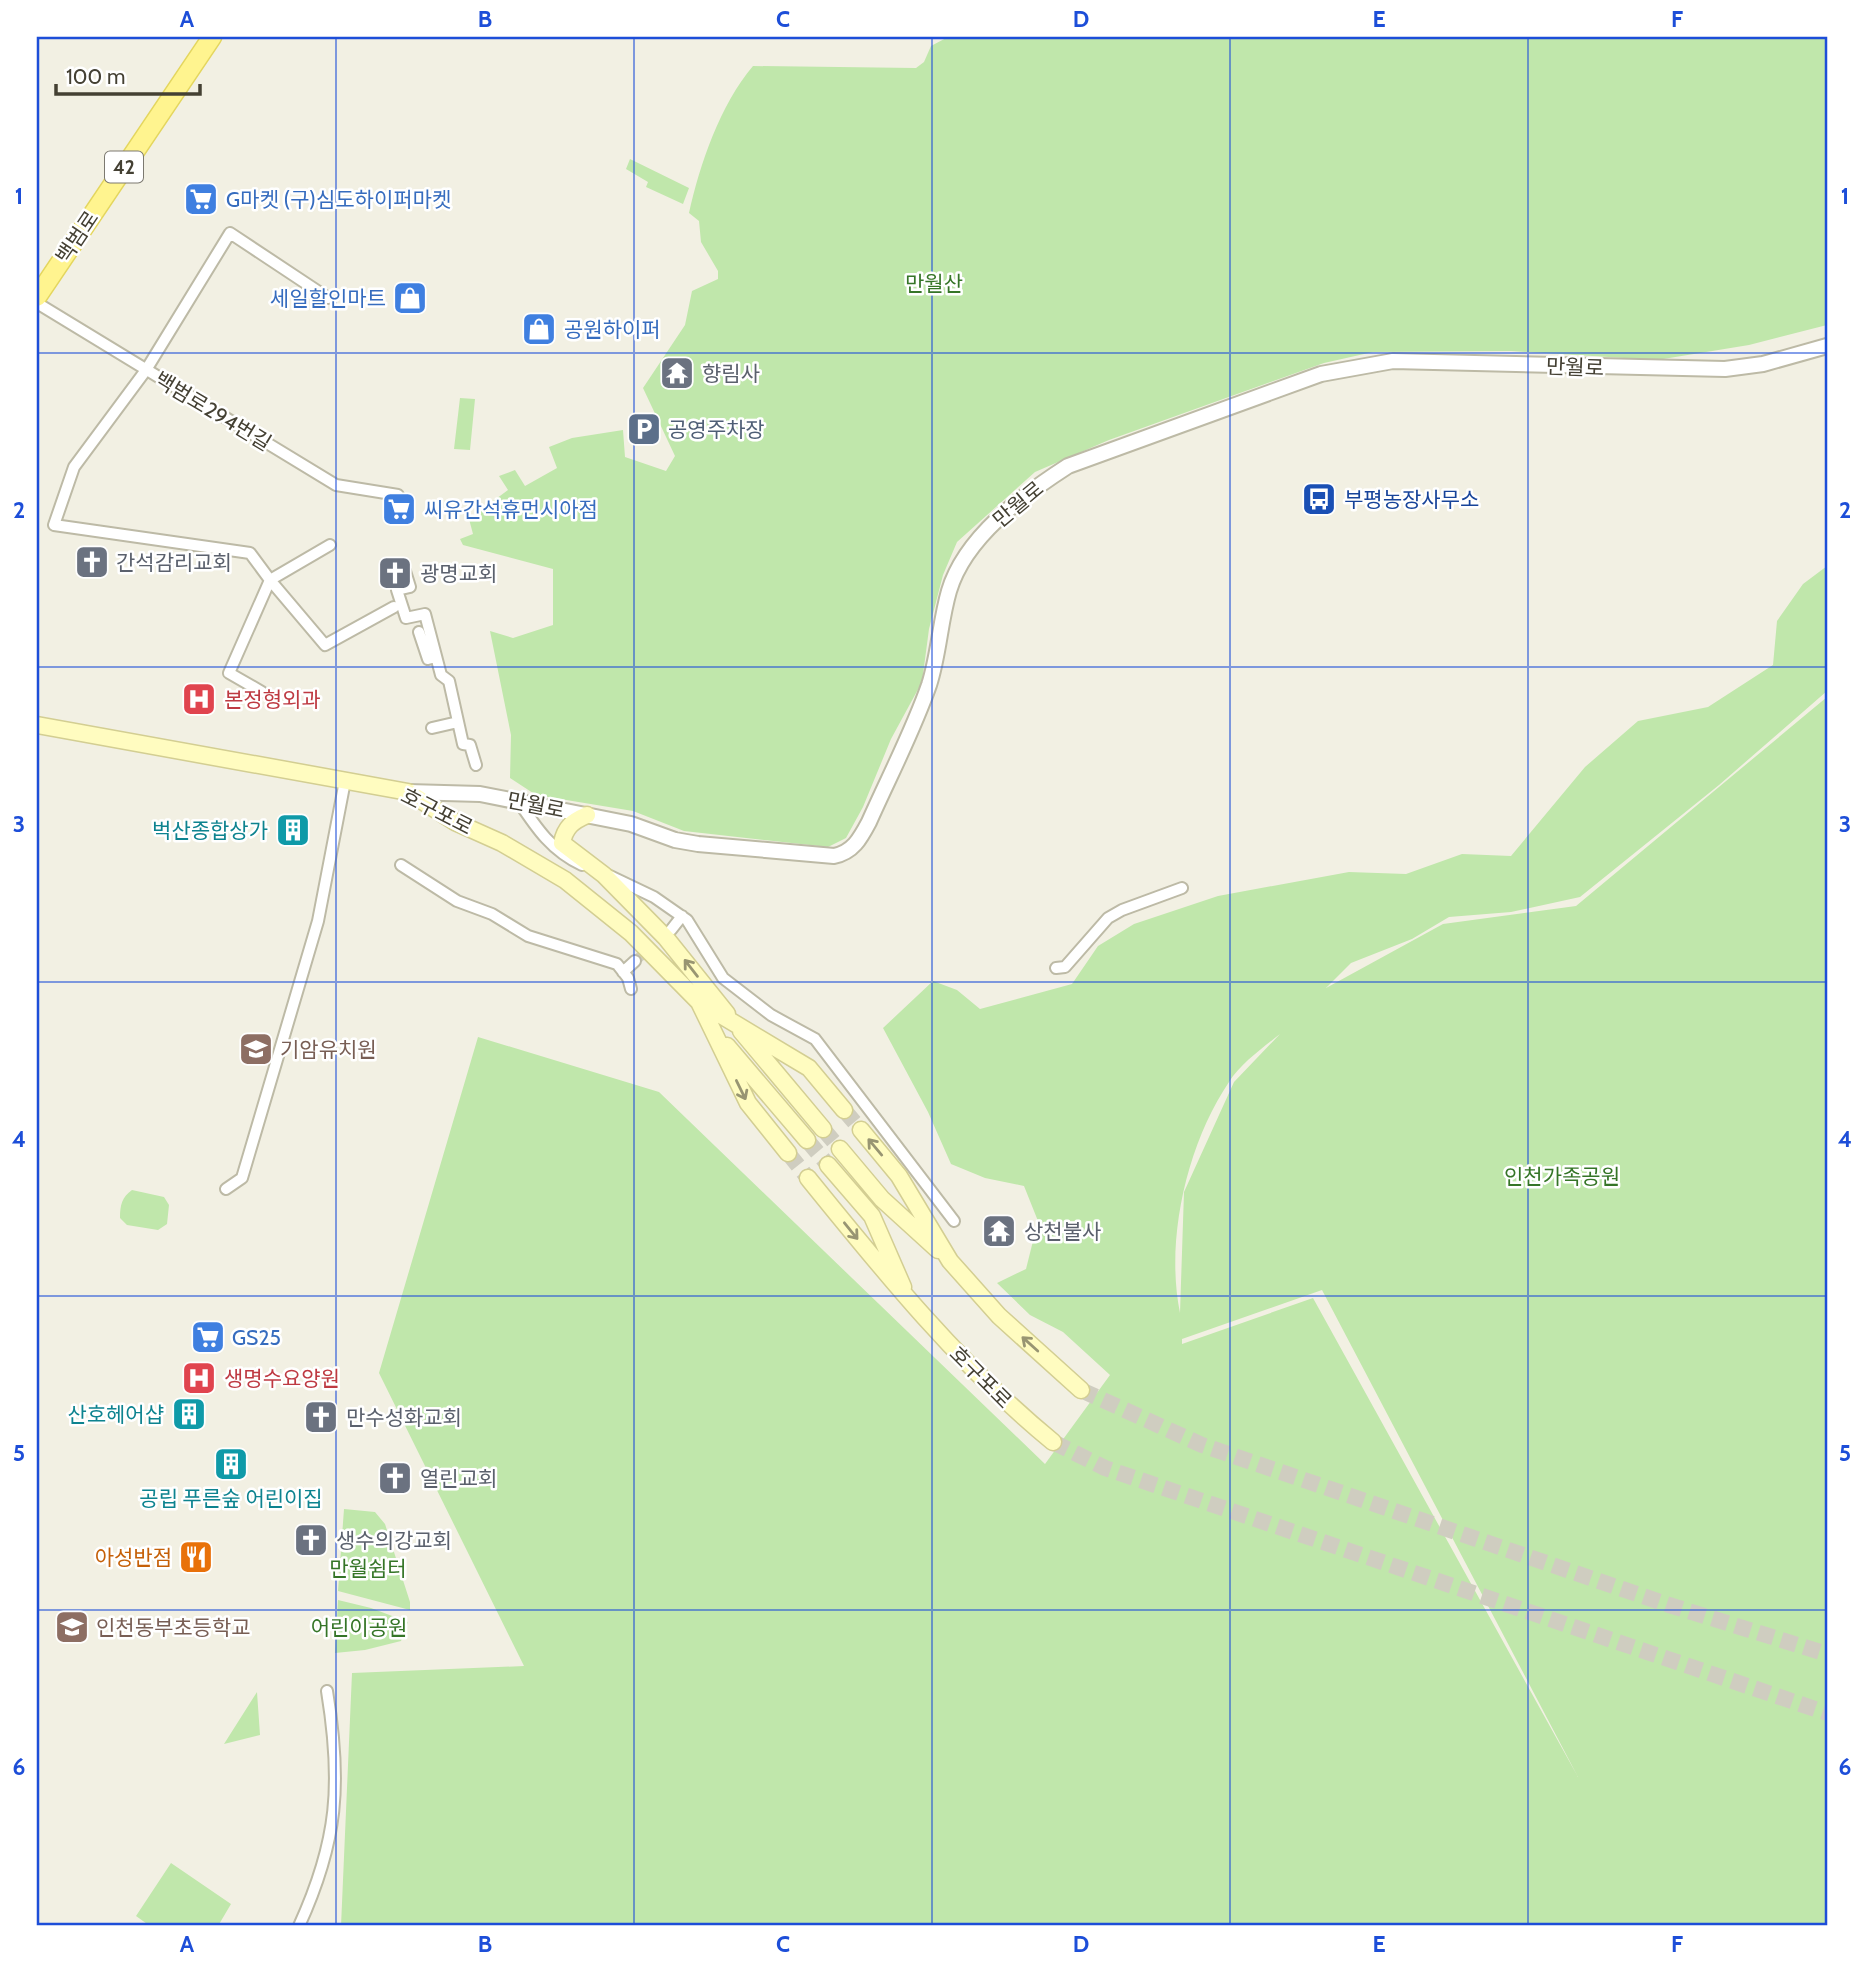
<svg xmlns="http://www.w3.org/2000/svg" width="1864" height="1963" font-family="Cabin,'Noto Sans KR',sans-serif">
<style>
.green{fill:#c0e7ab;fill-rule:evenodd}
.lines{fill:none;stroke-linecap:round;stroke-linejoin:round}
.minor-tunnel{stroke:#cfcdc0;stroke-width:10;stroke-dasharray:10 5;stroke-linecap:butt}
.secondary-tunnel{stroke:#cfcdc0;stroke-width:16;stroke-dasharray:16 8;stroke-linecap:butt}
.minor-casing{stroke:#bdbaa6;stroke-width:14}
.tertiary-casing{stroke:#bdbaa6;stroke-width:18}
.secondary-casing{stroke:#d3ce92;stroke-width:19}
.primary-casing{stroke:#e4d65e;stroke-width:21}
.minor{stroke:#fff;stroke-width:10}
.tertiary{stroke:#fff;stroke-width:14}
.secondary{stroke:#fffcc0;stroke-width:16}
.primary{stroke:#fff48f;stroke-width:18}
.oneway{stroke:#989572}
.grid{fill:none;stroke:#1d4ed8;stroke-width:2;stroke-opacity:0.55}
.labels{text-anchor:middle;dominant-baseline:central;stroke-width:5;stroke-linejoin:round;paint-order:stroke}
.shield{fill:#fff;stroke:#7c7970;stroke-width:2}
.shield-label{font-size:19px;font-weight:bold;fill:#444033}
.shop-label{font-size:21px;fill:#366cbe;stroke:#fff;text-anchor:start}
.street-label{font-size:21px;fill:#444033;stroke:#fff}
.park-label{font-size:21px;fill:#357527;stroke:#fff}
.worship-label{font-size:21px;fill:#5b616d;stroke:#fff;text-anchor:start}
.service-label{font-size:21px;fill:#4e5e75;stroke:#fff;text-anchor:start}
.transit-label{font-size:21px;fill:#164399;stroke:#fff;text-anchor:start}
.health-label{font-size:21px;fill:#be3a42;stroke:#fff;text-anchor:start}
.culture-label{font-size:21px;fill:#0d838f;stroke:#fff;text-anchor:end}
.education-label{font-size:21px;fill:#785e54;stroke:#fff;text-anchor:start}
.food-label{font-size:21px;fill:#c56008;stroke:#fff;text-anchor:end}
.neatline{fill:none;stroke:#1d4ed8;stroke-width:2.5}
.grid-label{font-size:23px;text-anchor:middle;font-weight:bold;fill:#1d4ed8}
</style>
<rect width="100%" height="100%" fill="#f2f0e3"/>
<path class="green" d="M948,37H1827V325L1749,345L1657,360L1511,351L1373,352L1324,363L1109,440L1035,472L957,542L943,575L929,629L922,682L891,739L863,807L846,838L828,847L684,831L633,811L536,795L510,778L511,735L490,631L513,638L553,625V569L463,545L460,539L473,534L469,519L508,490L499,476L515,470L525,486L557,468L549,447L572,438L623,430L625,457L666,471L675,456L643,388L685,325L692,291L718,279V271L701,242L699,221L689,213C700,164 720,105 753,66L916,68L924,62L931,46Z
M630,159L689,188L683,204L646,187L648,182L626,169Z
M460,398L475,399L470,450L454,449Z
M1827,566V691L1719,785L1580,897L1511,912L1449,917L1412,939L1351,963L1326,988L1443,924L1576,906L1827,697V1926H341L352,1673L524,1666L379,1373L478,1037L659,1092L1045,1464L1110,1375L1063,1332L1030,1315L997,1283L1026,1269L1038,1221L1024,1186L985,1178L951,1164L928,1112L883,1028L933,981L957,990L980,1009L1072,984L1098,946L1134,924L1218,896L1349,872L1406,874L1462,854L1511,856L1585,767L1638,721L1708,707L1773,665L1777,621L1803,584ZM1280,1034L1234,1082L1184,1192L1180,1313C1165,1240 1187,1144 1229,1082C1240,1064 1264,1047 1280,1034ZM1322,1290L1578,1777L1313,1298L1182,1344V1339Z
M132,1190L164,1197L169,1205L167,1224L158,1230L127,1225L120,1218C120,1205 122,1197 132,1190Z
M344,1509L375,1512L385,1524L410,1602V1610L338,1591Z
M338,1600L371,1608L408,1622L401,1641L365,1650L335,1653Z
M257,1692L260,1735L224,1744Z
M171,1863L231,1904L218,1926H150L136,1916Z"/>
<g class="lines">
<path class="minor-tunnel" d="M635,961L668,933"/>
<path class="secondary-tunnel" d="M844,1110L861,1130
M823,1129L840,1149
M807,1140L828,1165
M788,1153L808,1178
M1081,1390L1202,1445L1669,1605L1827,1654
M1053,1442L1105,1468L1827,1713"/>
<g class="minor-casing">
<path id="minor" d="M328,298L230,233L146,370L74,467L54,525L250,553L270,580L330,545
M37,303L336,485L398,495
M405,571L410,587L397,590L406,618L425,614L441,675L449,681L463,744L470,745L476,765
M419,632L428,659L436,657
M262,692L229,673L270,580L325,645L394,607
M432,728L458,722
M519,802C537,829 552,851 582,865
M401,865L457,901L492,914L528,936L617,964L628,978L631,989
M610,876L654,897L687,920L723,978L771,1015L815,1039L954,1221
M671,930L682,916
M1056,968L1065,967L1108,918L1122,910L1182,888
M623,972L635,961
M226,1189L242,1178L318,921L345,781
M299,1926C338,1841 342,1783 327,1691"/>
</g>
<g class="tertiary-casing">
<path id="tertiary" d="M408,792L480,794L631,824L675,840L698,844L834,856C853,852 860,839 869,822C889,777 913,731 929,685C939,654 940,622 949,591C965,537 1023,495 1068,466L1321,374L1393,361L1725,369L1763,364L1827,346"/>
</g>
<g class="secondary-casing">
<path id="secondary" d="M37,725L408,792L455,822L502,843L565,880L631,933L699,1002L809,1068L844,1110
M587,815C573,821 565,827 562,843L604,875L666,938L727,1014
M699,1002L748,1103L788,1153
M741,1031L823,1129
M727,1046L807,1140
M861,1130L899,1176L950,1261L999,1316L1081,1390
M840,1149L882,1199L938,1250
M828,1165L872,1216L903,1287
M808,1178C884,1272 959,1365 1053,1442"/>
</g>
<g class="primary-casing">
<path id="primary" d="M37,297L212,37"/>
</g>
<use href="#minor" class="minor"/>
<use href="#tertiary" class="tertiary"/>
<use href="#secondary" class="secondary"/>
<use href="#primary" class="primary"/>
</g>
<defs><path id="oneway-shaft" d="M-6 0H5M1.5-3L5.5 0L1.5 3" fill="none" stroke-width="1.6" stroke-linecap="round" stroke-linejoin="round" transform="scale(1.75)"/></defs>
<g class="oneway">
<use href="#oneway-shaft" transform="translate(691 968) rotate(-128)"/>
<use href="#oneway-shaft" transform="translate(741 1090) rotate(64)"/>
<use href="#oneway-shaft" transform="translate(875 1147) rotate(-130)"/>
<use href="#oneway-shaft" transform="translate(851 1231) rotate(51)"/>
<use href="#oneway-shaft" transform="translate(1030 1344) rotate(-138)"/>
</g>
<path class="grid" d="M336,37V1926M634,37V1926M932,37V1926M1230,37V1926M1528,37V1926M37,353H1827M37,667H1827M37,982H1827M37,1296H1827M37,1610H1827"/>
<defs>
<g id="supermarket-square" transform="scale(1.75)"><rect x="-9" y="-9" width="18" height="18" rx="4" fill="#3f7fe0" stroke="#fff"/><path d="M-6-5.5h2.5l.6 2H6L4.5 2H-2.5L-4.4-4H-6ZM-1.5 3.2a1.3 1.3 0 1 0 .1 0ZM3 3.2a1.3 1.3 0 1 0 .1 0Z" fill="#fff"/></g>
<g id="shop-square" transform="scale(1.75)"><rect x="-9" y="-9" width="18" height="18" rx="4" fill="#3f7fe0" stroke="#fff"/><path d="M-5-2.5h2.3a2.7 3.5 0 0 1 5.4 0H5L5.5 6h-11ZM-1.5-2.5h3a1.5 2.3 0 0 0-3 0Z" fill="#fff"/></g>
<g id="temple-square" transform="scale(1.75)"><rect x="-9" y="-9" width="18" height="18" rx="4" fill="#6b7280" stroke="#fff"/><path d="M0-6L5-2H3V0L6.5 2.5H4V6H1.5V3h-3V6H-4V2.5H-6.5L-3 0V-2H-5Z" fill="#fff"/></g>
<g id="parking-square" transform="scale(1.75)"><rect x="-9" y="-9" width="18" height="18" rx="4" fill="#5c6f8a" stroke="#fff"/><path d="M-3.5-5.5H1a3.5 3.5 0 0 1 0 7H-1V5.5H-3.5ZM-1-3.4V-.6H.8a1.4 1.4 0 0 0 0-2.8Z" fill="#fff"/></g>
<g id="bus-square" transform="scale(1.75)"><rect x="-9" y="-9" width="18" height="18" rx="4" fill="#1a4fb4" stroke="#fff"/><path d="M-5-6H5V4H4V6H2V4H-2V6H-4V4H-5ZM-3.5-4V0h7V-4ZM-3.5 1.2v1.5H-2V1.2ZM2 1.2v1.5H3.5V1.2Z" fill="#fff"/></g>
<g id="church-square" transform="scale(1.75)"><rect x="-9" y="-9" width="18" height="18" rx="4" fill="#6b7280" stroke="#fff"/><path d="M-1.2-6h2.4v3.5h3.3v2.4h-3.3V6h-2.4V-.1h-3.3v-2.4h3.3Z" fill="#fff"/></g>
<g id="hospital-square" transform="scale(1.75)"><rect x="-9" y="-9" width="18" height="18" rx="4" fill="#e0444e" stroke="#fff"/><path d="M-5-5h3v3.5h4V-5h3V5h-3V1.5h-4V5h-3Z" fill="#fff"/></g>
<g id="building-square" transform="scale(1.75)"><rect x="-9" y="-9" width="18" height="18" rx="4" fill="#0f9aa8" stroke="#fff"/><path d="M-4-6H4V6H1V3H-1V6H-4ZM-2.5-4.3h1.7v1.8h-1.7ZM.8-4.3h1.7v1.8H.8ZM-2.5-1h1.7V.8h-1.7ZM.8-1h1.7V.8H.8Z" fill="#fff"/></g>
<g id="school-square" transform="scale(1.75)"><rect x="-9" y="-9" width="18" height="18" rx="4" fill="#8d6e63" stroke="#fff"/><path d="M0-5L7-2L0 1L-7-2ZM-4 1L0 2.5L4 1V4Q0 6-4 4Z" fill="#fff"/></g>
<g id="restaurant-square" transform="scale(1.75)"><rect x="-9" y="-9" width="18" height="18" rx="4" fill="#e8710a" stroke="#fff"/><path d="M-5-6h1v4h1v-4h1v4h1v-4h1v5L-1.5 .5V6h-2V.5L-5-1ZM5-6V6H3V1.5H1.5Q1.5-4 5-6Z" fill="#fff"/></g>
</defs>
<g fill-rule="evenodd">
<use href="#supermarket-square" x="201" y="199"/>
<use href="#shop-square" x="410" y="298"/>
<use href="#shop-square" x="539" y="329"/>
<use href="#temple-square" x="677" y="373"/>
<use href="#parking-square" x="644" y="429"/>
<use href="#bus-square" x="1319" y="499"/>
<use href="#supermarket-square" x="399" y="509"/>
<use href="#church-square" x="92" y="562"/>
<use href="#church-square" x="395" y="573"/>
<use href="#hospital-square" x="199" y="699"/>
<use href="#building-square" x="293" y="830"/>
<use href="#school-square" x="256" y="1049"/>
<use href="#temple-square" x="999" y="1231"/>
<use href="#supermarket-square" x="208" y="1337"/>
<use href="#hospital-square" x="199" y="1378"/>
<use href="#building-square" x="189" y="1414"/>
<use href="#church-square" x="321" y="1417"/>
<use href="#building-square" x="231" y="1464"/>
<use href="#church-square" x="395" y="1478"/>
<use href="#church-square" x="311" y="1540"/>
<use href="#restaurant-square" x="196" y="1557"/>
<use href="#school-square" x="72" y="1627"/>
</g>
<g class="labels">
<rect class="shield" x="105" y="151.5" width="38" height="31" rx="5"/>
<g class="shield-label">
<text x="124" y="167">42</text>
</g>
<g class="shop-label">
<text x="226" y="199">G마켓 (구)심도하이퍼마켓</text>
<text x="386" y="298" text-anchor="end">세일할인마트</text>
<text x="564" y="329">공원하이퍼</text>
<text x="424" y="509">씨유간석휴먼시아점</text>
<text x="232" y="1337">GS25</text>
</g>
<g class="street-label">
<text transform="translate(77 237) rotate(-56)">백범로</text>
<text transform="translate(1575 367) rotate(2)">만월로</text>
<text transform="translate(213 411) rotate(31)">백범로294번길</text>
<text transform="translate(1018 504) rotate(-40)">만월로</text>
<text transform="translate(536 805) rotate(11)">만월로</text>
<text transform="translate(437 811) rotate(27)">호구포로</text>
<text transform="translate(981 1377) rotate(45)">호구포로</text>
</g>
<g class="park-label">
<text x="934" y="283">만월산</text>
<text x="1562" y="1176">인천가족공원</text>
<text x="368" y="1568">만월쉼터</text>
<text x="359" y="1627">어린이공원</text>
</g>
<g class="worship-label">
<text x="702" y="373">향림사</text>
<text x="116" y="562">간석감리교회</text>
<text x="420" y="573">광명교회</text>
<text x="1024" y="1231">상천불사</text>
<text x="346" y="1417">만수성화교회</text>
<text x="420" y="1478">열린교회</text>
<text x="336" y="1540">생수의강교회</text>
</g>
<g class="service-label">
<text x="668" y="429">공영주차장</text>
</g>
<g class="transit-label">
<text x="1344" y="499">부평농장사무소</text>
</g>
<g class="health-label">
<text x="224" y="699">본정형외과</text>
<text x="224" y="1378">생명수요양원</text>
</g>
<g class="culture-label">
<text x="268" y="830">벅산종합상가</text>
<text x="164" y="1414">산호헤어샵</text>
<text x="231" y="1498" text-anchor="middle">공립 푸른숲 어린이집</text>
</g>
<g class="education-label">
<text x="280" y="1049">기암유치원</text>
<text x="96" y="1627">인천동부초등학교</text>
</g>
<g class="food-label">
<text x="172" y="1557">아성반점</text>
</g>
</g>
<rect width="1864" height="1963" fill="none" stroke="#ffffff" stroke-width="77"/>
<path d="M56 84v10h144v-10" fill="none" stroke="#444033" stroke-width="3.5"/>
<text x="66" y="84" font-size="21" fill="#444033" stroke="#ffffff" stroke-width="5" paint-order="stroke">100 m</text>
<rect x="38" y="38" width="1788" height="1886" class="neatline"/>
<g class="grid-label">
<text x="187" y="27">A</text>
<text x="485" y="27">B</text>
<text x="783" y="27">C</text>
<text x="1081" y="27">D</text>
<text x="1379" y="27">E</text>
<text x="1677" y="27">F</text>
<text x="19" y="204">1</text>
<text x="1845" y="204">1</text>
<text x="19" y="518">2</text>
<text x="1845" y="518">2</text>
<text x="19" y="832">3</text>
<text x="1845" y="832">3</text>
<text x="19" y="1147">4</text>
<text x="1845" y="1147">4</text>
<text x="19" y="1461">5</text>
<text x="1845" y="1461">5</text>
<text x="19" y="1775">6</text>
<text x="1845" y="1775">6</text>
<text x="187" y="1952">A</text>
<text x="485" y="1952">B</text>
<text x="783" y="1952">C</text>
<text x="1081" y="1952">D</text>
<text x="1379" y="1952">E</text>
<text x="1677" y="1952">F</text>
</g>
</svg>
